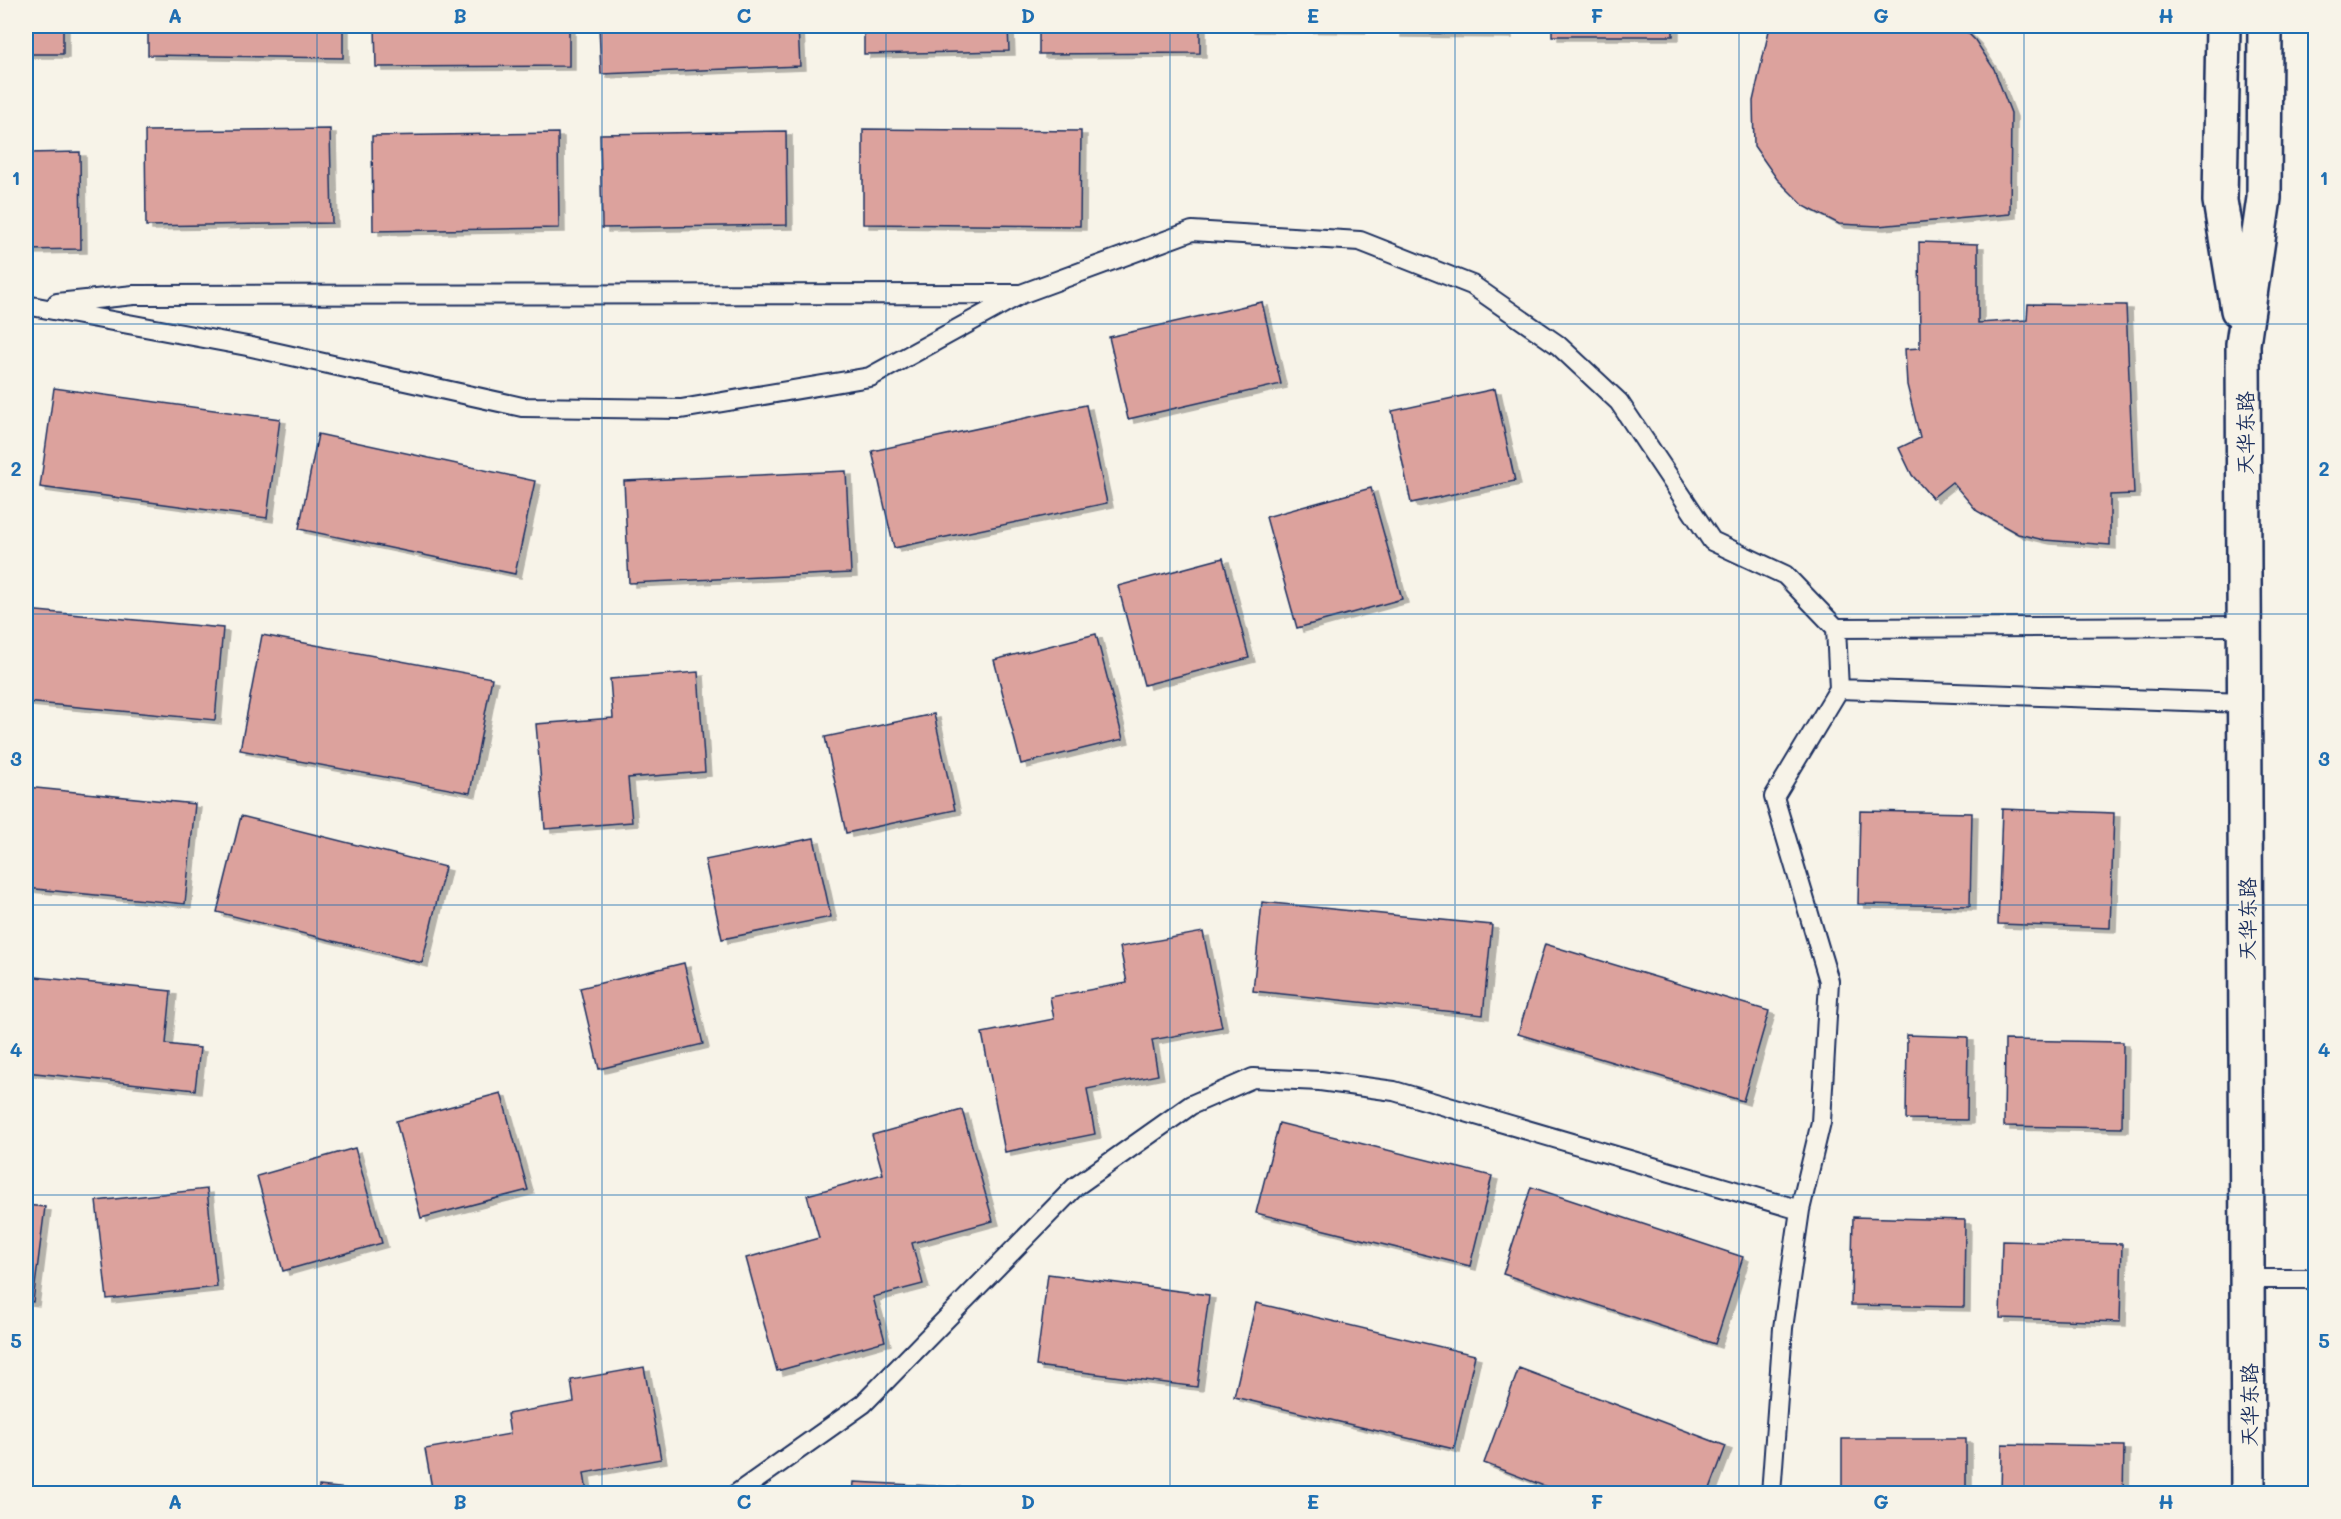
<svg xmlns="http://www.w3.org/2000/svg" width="2341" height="1519" font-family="Mali,'LXGW WenKai TC',sans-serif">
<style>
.building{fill:#dca29d;stroke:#1b2f5e;stroke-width:1.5;filter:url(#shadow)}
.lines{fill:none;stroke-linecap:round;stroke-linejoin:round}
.service-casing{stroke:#1b2f5e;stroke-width:22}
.tertiary-casing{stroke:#1b2f5e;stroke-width:38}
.service{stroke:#f7f3e8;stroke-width:18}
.tertiary{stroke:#f7f3e8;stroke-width:33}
.grid{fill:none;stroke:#1f6fb2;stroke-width:1.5;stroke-opacity:0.55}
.labels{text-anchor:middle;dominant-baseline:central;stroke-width:4.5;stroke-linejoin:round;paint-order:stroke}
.street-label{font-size:21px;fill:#1b2f5e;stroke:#f7f3e8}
.neatline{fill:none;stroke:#1f6fb2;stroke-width:2}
.grid-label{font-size:20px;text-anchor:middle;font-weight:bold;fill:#1f6fb2}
</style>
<defs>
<filter id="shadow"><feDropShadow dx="6" dy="4" stdDeviation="0" flood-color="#0004"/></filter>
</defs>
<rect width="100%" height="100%" fill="#f7f3e8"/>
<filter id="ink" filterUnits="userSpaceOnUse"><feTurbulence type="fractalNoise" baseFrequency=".0167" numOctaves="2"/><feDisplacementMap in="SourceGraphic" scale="12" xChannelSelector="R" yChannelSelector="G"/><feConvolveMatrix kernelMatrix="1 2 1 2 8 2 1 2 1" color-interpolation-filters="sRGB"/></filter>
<g filter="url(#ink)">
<path class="building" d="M26,26H63V54H26Z
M148,26H343V58L148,55Z
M375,26H569V66L376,67Z
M599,26H798L800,66L601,74Z
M864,26H1008L1009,51L864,54Z
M1039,26H1200V53L1039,54Z
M1248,26H1360V29L1248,28Z
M1395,26H1506V34L1395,33Z
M1552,26H1673V36H1552Z
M1770,26H1961L1975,40L1994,69L2011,113L2010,214L1878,226L1839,224L1804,206L1777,179L1754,146L1753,101Z
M330,129L332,223L146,226L145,131Z
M863,129L1081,131L1080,226L863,224Z
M786,131L787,225L602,228L600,134Z
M558,133L559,228L373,231L372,136Z
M80,152L81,249L26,250V153Z
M1919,242L1978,244V323L2027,320L2028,304L2126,305L2134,494L2110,495V545L2044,540L2018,534L1977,511L1952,482L1932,498L1912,475L1899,448L1920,438L1907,385L1905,349L1920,348Z
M1262,302L1281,384L1128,419L1109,337Z
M54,388L280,419L267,518L40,487Z
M1495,389L1515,481L1411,503L1392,411Z
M1086,405L1107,503L894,548L872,451Z
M318,434L535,481L515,574L299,529Z
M846,471L851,573L629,583L624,481Z
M1371,488L1402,599L1297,628L1266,517Z
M1223,558L1249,658L1144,685L1118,586Z
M26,610L223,628L215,720L26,702Z
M1096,634L1123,739L1021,764L994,660Z
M262,635L492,678L470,793L240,750Z
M698,672L705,772L628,778L632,822L545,829L536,724L613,718L610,679Z
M934,714L955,810L846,833L825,737Z
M26,787L195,804L185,904L26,888Z
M2002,809L2114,813L2110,928L1998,924Z
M1860,811L1972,813L1970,906L1858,904Z
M241,816L445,867L422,963L217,912Z
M814,838L831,917L722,939L705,860Z
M1262,902L1492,925L1483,1015L1253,991Z
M1203,932L1222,1027L1152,1040L1158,1075L1087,1089L1095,1134L1005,1152L982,1033L1054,1019L1050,997L1127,983L1120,947Z
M1545,944L1769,1011L1743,1101L1518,1034Z
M684,963L703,1044L599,1069L580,988Z
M26,976L171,991L166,1044L200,1048L195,1090L26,1072Z
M1907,1035L1968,1037L1967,1120L1906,1119Z
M2005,1040L2123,1042L2122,1128L2004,1126Z
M501,1093L528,1190L421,1218L396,1121Z
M962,1110L993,1221L912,1243L923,1284L873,1297L885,1341L777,1371L746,1258L819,1238L807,1195L883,1174L872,1135Z
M1279,1123L1492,1176L1470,1266L1256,1213Z
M355,1148L382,1243L283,1271L257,1176Z
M1531,1187L1743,1257L1715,1344L1503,1274Z
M207,1189L217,1287L107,1299L96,1201Z
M26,1205L45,1207L33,1302L26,1301Z
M1853,1217L1965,1220L1964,1307L1851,1305Z
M2002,1241L2122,1244L2120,1322L2000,1318Z
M1048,1274L1209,1295L1197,1387L1036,1366Z
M1256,1303L1475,1355L1454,1449L1234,1397Z
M644,1367L661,1459L584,1473L587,1493L582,1494H433L425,1449L510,1434L507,1414L574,1402L571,1380Z
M1519,1368L1726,1446L1708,1494H1565L1484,1463Z
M1842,1439H1966V1494H1842Z
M2002,1444L2124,1446L2123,1494H2001Z
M854,1482L1012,1490V1494H853Z
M319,1486L399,1494H318Z"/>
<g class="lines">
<g class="service-casing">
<path id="service" d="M57,303L134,295L1019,294
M26,305L247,346L522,407L681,409L870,377L1021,294L1192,231L1360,241L1472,285L1558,345L1619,402L1712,541L1785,575L1836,628L1839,689L1774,797L1829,981L1821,1122L1800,1210L1783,1328L1771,1494
M1836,628L2245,626
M1839,689L2245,703
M2247,1279H2316
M736,1494L863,1404L1075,1187L1191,1105L1253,1078L1320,1081L1394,1091L1800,1210"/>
</g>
<g class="tertiary-casing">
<path id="tertiary" d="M2223,26L2220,201L2238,310
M2248,1494L2243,344L2264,198L2265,26"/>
</g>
<use href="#service" class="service"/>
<use href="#tertiary" class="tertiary"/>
</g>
</g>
<path class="grid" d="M317,26V1494M602,26V1494M886,26V1494M1170,26V1494M1455,26V1494M1739,26V1494M2024,26V1494M26,324H2316M26,614H2316M26,905H2316M26,1195H2316"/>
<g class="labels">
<g class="street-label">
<text transform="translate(2244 433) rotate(-90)">天华东路</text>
<text transform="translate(2246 919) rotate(-90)">天华东路</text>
<text transform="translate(2248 1405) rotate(-90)">天华东路</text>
</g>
</g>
<rect width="2341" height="1519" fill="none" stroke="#f7f3e8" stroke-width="66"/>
<rect x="33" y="33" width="2275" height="1453" class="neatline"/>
<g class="grid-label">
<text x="175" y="23">A</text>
<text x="460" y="23">B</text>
<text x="744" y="23">C</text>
<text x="1028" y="23">D</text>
<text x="1313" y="23">E</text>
<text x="1597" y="23">F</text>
<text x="1881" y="23">G</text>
<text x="2166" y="23">H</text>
<text x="16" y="185">1</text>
<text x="2324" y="185">1</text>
<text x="16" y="476">2</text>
<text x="2324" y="476">2</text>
<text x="16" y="766">3</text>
<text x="2324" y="766">3</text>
<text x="16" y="1057">4</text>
<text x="2324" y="1057">4</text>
<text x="16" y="1348">5</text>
<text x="2324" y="1348">5</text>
<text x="175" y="1509">A</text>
<text x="460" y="1509">B</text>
<text x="744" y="1509">C</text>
<text x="1028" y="1509">D</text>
<text x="1313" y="1509">E</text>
<text x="1597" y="1509">F</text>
<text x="1881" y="1509">G</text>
<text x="2166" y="1509">H</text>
</g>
</svg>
